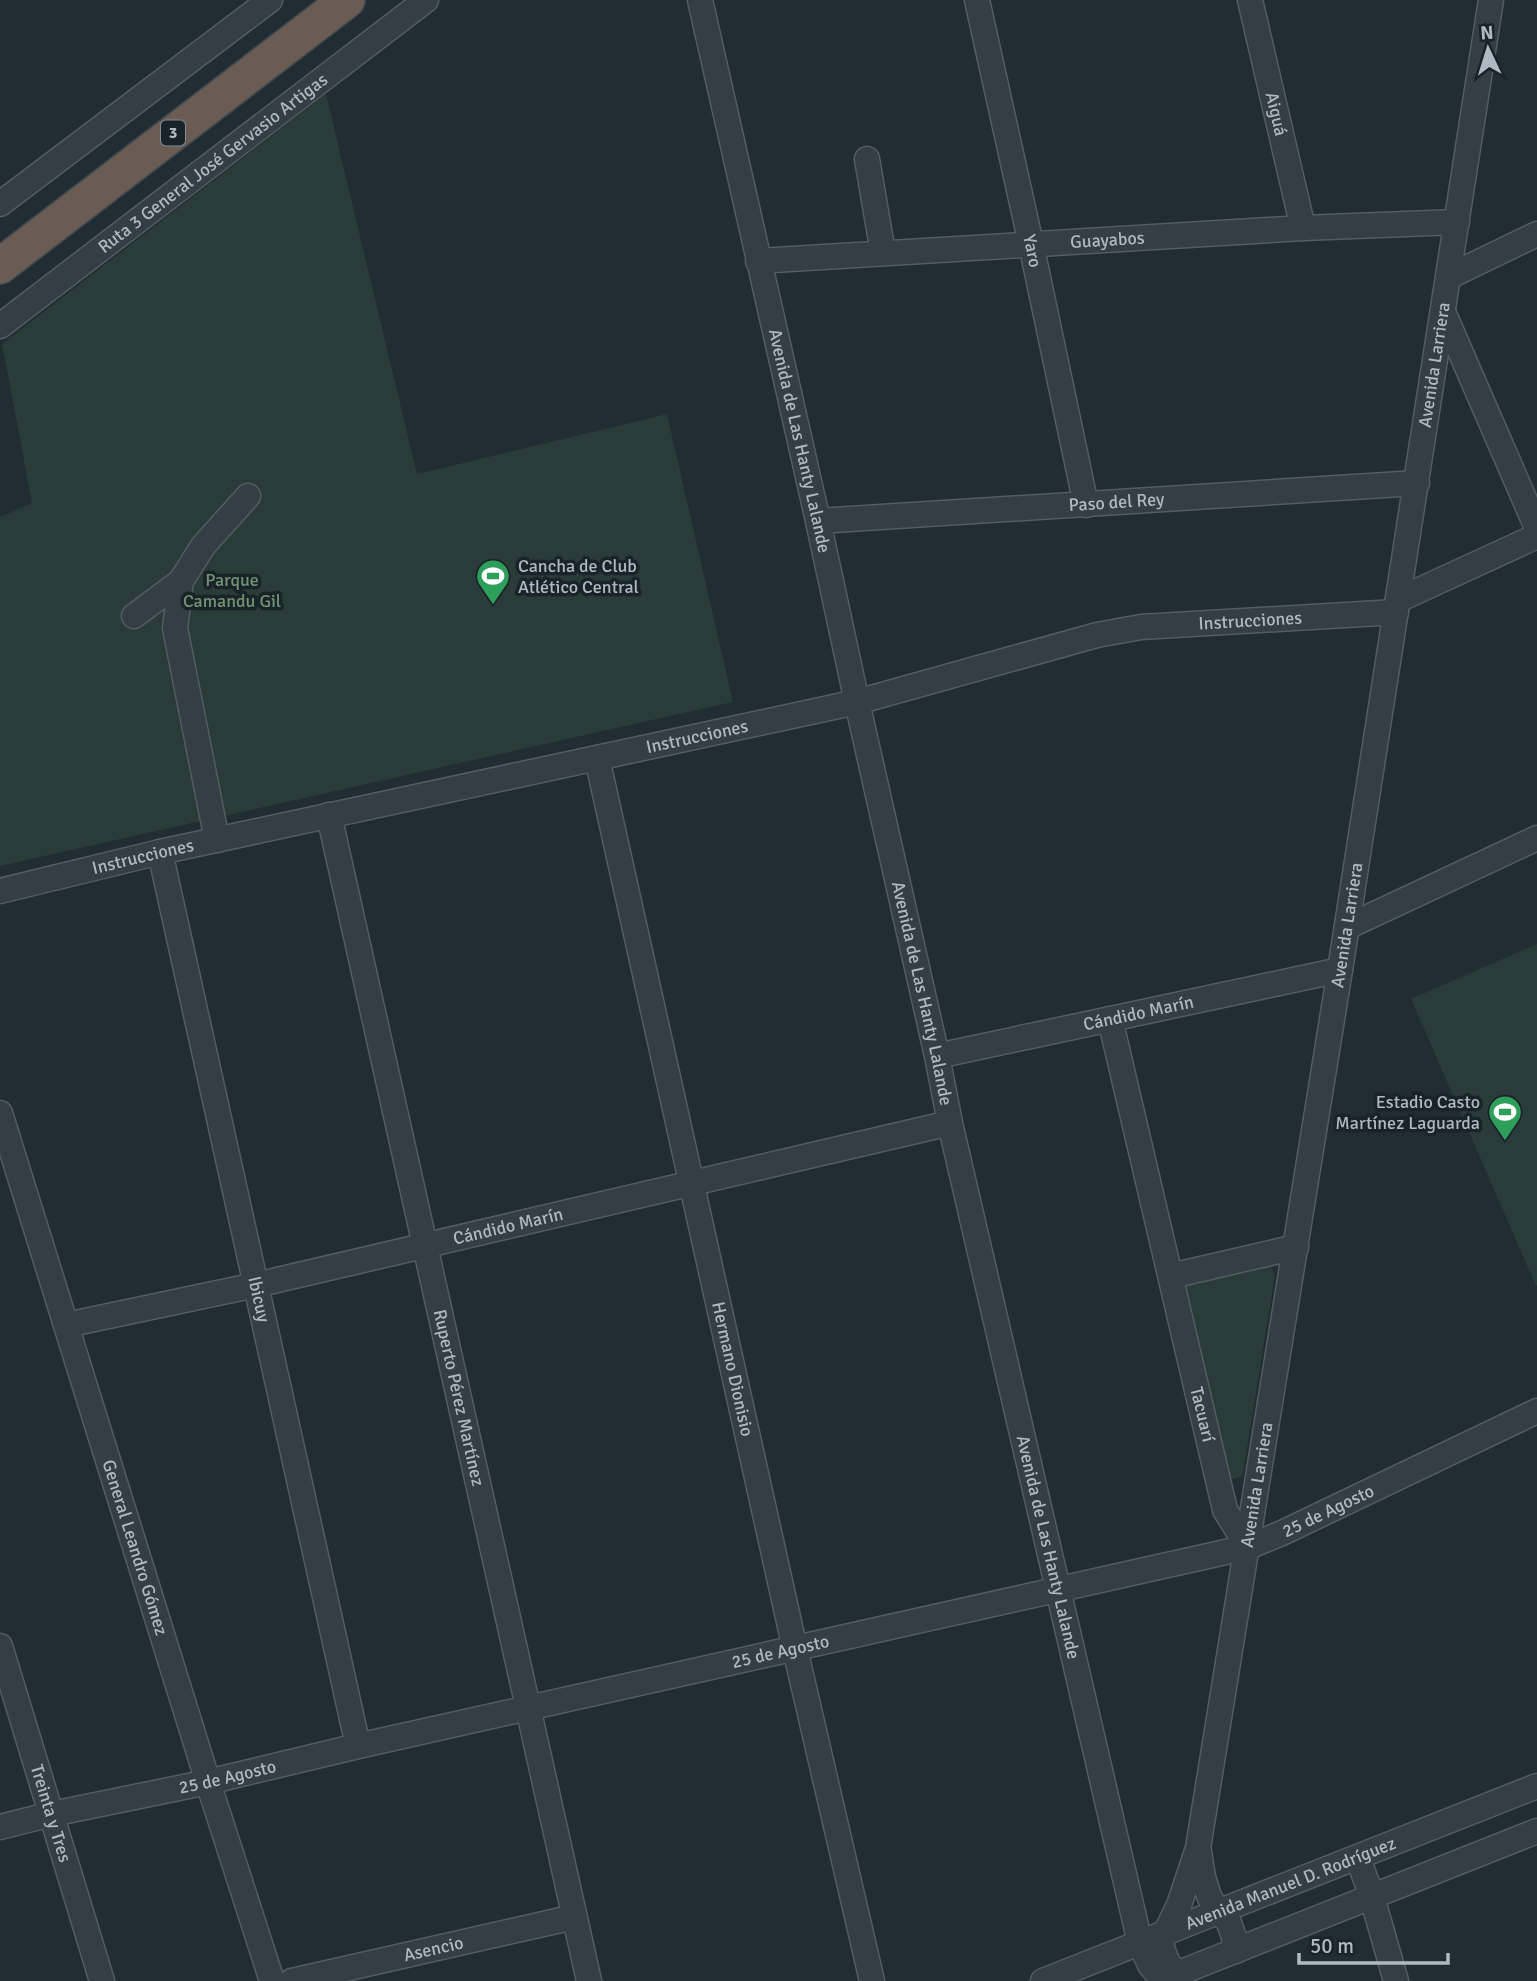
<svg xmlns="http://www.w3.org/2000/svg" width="1537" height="1981" font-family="Signika,sans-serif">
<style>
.green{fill:#293c38}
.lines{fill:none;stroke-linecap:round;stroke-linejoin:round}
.minor-casing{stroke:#525c62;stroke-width:27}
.highway-casing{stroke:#3f494f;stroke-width:38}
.minor{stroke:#343e44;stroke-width:24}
.highway{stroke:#6a5c52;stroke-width:35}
.labels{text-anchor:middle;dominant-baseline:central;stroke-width:7;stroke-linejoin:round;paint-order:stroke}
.shield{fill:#1a2329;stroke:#828c93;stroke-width:2}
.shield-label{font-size:16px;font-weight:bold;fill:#aeb9c1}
.street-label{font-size:18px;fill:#aeb9c1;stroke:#1a2329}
.poi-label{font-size:18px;fill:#aeb9c1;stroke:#1a2329;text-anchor:start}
.park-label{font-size:18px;fill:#709572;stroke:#1a2329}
</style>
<rect width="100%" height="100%" fill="#212c33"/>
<path class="green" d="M326,94L417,474L667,414L733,702L0,866V517L32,503L2,344Z
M1537,944V1285L1536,1286L1411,999Z
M1265,1264L1271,1267L1275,1275L1243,1474C1237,1479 1234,1481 1227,1477L1184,1287L1192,1281Z"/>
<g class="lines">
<g class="minor-casing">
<g id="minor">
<path id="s1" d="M700,0L818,521L857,702L937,1056L950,1123L1140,1943L1150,1965L1163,1980"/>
<path id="s2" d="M977,0L1031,244L1086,505"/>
<path id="s3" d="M1250,0L1303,228"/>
<path d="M867,159L883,253"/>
<path d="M0,204L270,0"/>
<path id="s4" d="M758,261L1303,228L1457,222"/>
<path d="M1448,277L1537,234"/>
<path d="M1444,314L1537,528"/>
<path id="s5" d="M0,326L426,0"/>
<path id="s6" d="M818,521L1417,483"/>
<path d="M1398,600L1537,536"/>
<path d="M134,616L181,581"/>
<path id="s7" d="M597,758L795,1649L872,1981"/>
<path id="s8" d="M329,815L589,1981"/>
<path d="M217,840L175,628L181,581L203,546L248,496"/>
<path id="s9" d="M160,852L358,1746"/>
<path id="s10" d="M0,891L160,852L857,702L1097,635L1141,627L1396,612"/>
<path d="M1347,927L1537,838"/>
<path id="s11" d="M1110,1019L1225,1510L1248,1547"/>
<path id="s12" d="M937,1056L1340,970"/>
<path id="s13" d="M0,1113L208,1782L272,1981"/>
<path d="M1171,1276L1296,1247"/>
<path id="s14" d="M66,1325L256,1285L950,1123"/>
<path id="s15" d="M0,1646L102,1981"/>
<path id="s16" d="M0,1827L52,1814L208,1782L358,1746L1248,1547L1282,1533L1537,1411"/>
<path d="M1199,1852L1203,1877L1209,1896L1217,1912L1228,1920L1234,1937L1236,1951"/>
<path d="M1358,1858L1372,1897L1396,1981"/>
<path id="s17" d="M1178,1974L1168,1963L1162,1948V1940L1179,1905L1198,1848L1340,970L1491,0"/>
<path d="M1164,1979L1537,1831"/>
<path id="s18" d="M292,1981L574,1917"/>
<path id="s19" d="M1043,1981L1537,1786"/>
</g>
</g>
<g class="highway-casing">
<path id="highway" d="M0,266L347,0"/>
</g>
<use href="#minor" class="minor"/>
<use href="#highway" class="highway"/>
</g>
<defs>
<g id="stadium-pin" transform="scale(1.75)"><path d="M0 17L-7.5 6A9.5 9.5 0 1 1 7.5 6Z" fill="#2e9e5b" stroke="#1a2329"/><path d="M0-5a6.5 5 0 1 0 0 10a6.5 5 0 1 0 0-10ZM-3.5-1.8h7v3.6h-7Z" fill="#fff"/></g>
</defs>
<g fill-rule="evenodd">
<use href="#stadium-pin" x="493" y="576"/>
<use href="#stadium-pin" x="1505" y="1112"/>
</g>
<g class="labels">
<rect class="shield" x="161" y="120.5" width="24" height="25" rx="5"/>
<g class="shield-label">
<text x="173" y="133">3</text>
</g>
<g class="street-label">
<text stroke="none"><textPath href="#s3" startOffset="117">Aiguá</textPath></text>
<text stroke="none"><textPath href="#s5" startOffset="268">Ruta 3 General José Gervasio Artigas</textPath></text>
<text stroke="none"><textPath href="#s4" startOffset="350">Guayabos</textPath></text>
<text stroke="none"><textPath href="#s2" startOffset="257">Yaro</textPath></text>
<text stroke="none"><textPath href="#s17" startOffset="1640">Avenida Larriera</textPath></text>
<text stroke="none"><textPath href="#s1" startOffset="452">Avenida de Las Hanty Lalande</textPath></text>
<text stroke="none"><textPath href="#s6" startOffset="299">Paso del Rey</textPath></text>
<text stroke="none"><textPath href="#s10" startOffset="1281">Instrucciones</textPath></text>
<text stroke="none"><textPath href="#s10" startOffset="714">Instrucciones</textPath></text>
<text stroke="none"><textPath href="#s10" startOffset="147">Instrucciones</textPath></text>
<text stroke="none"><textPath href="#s17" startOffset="1073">Avenida Larriera</textPath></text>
<text stroke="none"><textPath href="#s1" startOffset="1018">Avenida de Las Hanty Lalande</textPath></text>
<text stroke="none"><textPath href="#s12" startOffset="206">Cándido Marín</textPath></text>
<text stroke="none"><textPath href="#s14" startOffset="453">Cándido Marín</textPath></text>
<text stroke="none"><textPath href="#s9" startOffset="458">Ibicuy</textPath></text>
<text stroke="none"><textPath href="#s7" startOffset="626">Hermano Dionisio</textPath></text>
<text stroke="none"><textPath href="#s8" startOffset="597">Ruperto Pérez Martínez</textPath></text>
<text stroke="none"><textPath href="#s11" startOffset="406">Tacuarí</textPath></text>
<text stroke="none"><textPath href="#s17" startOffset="506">Avenida Larriera</textPath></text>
<text stroke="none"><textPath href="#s16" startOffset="1367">25 de Agosto</textPath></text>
<text stroke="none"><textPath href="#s1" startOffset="1586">Avenida de Las Hanty Lalande</textPath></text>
<text stroke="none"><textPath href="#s13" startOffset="455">General Leandro Gómez</textPath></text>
<text stroke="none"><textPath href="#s16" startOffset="800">25 de Agosto</textPath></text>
<text stroke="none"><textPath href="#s16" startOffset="233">25 de Agosto</textPath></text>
<text stroke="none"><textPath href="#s15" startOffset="175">Treinta y Tres</textPath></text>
<text stroke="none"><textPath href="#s19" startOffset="266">Avenida Manuel D. Rodríguez</textPath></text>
<text stroke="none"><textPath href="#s18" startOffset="145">Asencio</textPath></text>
</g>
<g class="poi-label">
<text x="518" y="566">Cancha de Club<tspan x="518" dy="21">Atlético Central</tspan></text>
<text x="1480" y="1102" text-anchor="end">Estadio Casto<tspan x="1480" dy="21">Martínez Laguarda</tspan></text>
</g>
<g class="park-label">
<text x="232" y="580">Parque<tspan x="232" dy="21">Camandu Gil</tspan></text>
</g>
</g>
<g transform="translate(1488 49) rotate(356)" stroke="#1a2329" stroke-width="5" paint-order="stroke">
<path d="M0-5L12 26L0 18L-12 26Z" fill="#aeb9c1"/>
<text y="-10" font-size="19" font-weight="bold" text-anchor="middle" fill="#aeb9c1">N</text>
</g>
<path d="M1299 1953v10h149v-10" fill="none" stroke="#aeb9c1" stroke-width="3.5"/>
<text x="1310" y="1953" font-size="21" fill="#aeb9c1" stroke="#1a2329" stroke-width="5" paint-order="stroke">50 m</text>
</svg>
